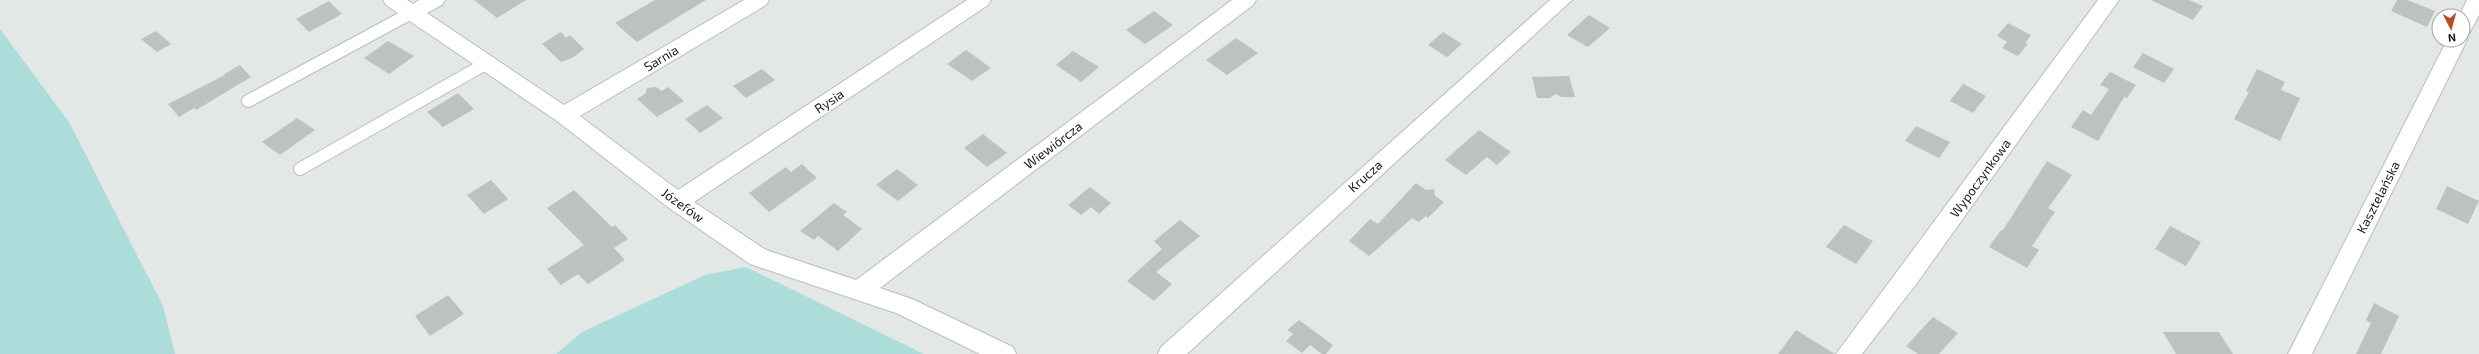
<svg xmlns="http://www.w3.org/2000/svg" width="2479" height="354" font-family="'Exo 2',sans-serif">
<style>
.green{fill:#adddda}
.building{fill:#bdc1c1}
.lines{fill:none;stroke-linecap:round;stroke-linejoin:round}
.lane-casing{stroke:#b9bdbd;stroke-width:14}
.street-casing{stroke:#b9bdbd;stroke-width:2}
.lane{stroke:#fff;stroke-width:12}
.street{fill:#fff;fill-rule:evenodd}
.labels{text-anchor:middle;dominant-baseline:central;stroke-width:3;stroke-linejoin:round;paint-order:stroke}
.street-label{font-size:13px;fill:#171918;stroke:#fff}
</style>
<rect width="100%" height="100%" fill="#e3e7e6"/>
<path class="green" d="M0,29L69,122L163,306L175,354H0Z
M746,267L924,354H556L582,332L705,275Z"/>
<path class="building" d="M474,0H526L497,18Z
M655,0H706L637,42L615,23Z
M2151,0H2189L2203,6L2193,20Z
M2397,0H2407L2435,11L2427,27L2391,11Z
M329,1L342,14L309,32L296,19Z
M1154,11L1173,25L1145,44L1126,30Z
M1589,15L1610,28L1588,47L1567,35Z
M2008,23L2031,35L2025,43L2028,44L2018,56L2002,48L2007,42L1997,36Z
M156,31L171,44L157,52L141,39Z
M561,32L566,38L570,35L584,49L572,58L561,62L542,44Z
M1443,32L1462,44L1447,57L1428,45Z
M1236,38L1258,53L1227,75L1206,60Z
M388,41L414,56L389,74L364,58Z
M966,50L991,68L972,81L947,64Z
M1073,51L1099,67L1081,82L1056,65Z
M2143,53L2174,69L2164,83L2133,67Z
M240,65L251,77L196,110L194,108L179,117L168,104L225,75L224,74Z
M762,69L775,80L746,98L733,86Z
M2257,69L2285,82L2281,90L2300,98L2280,141L2234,119L2249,92L2246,91Z
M2110,72L2136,85L2127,98L2124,97L2098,141L2071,127L2083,110L2091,115L2109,89L2100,85Z
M1569,76L1575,97H1562L1555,94L1550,98H1537L1532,77Z
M1963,84L1986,96L1973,113L1950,101Z
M656,87L662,91L668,87L684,101L657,117L637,99L646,93L647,88Z
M458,93L474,109L443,127L427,112Z
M707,105L723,118L700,133L685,119Z
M297,118L315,130L280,155L262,142Z
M1916,126L1950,142L1939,158L1905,141Z
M1479,130L1511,152L1497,165L1487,157L1466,175L1445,160Z
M983,134L1007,153L987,167L964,148Z
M2047,161L2072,175L2048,208L2055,212L2032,246L2039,250L2027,268L1989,247L2001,230H2003Z
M802,164L817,178L769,212L749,193L786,167L791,172Z
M897,169L918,185L898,201L876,185Z
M491,180L508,199L484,214L467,195Z
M1416,183L1426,190L1434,189L1435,196L1444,202L1428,218L1426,216L1419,222L1412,218L1369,256L1349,241L1370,219L1378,224Z
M2447,186L2479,201L2468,224L2436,209Z
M1090,187L1111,203L1099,214L1091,207L1081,215L1068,205Z
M574,190L612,227L615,225L628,239L614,248L625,260L588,284L578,274L561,285L547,269L584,245L547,208Z
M834,203L847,212L843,215L862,229L838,251L818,236L814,240L800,231Z
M1180,220L1200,236L1156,272L1172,284L1154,301L1127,281L1162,249L1154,241Z
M1844,225L1873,241L1856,264L1826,247Z
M2170,226L2201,242L2186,266L2155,249Z
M448,295L464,314L430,336L415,316Z
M2374,303L2399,316L2381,354H2356L2371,323L2366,320Z
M1933,317L1958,333L1939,354H1918L1906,346Z
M1299,320L1333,345L1326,354H1322L1310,345L1302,353L1286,341L1293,334L1287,330Z
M1796,330L1835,354H1778Z
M2163,332H2219L2233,354H2176Z"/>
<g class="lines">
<g class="lane-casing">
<path id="lane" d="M248,101L413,12
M300,169L487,63"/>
</g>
<g class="street-casing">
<path id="street" d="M383,0H407L413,4L419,0H445L442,5L427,13L564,105L744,0H769L766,5L580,116L678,190L967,0H991L988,5L694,202L766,250L856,280L1232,0H1256L1253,5L880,288L912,299L1013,347L1016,354H980L896,313L750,264L669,208L557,121L386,5Z
M1550,0H1572L1187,354H1158L1161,347Z
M2098,0H2119L1917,283L1862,354H1836Z
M2467,0H2479V15L2470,32L2463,34V16H2459Z
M2463,35L2467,40L2312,354H2288L2447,40H2463Z"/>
</g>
<use href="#lane" class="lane"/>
<use href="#street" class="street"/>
</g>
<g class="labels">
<g class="street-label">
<text transform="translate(661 58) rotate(-31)">Sarnia</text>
<text transform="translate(829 101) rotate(-34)">Rysia</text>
<text transform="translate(1053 145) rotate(-37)">Wiewiórcza</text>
<text transform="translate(1365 176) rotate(-42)">Krucza</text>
<text transform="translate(1980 178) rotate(-54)">Wypoczynkowa</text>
<text transform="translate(2378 197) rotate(-63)">Kasztelańska</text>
<text transform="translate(683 205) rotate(36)">Józefów</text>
</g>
</g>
<g transform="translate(2451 28) rotate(174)"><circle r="19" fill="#ffffff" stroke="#a2a3a3"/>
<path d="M0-3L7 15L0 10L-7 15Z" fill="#b54f24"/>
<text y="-6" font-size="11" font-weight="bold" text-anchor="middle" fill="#171918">N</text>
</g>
</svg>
